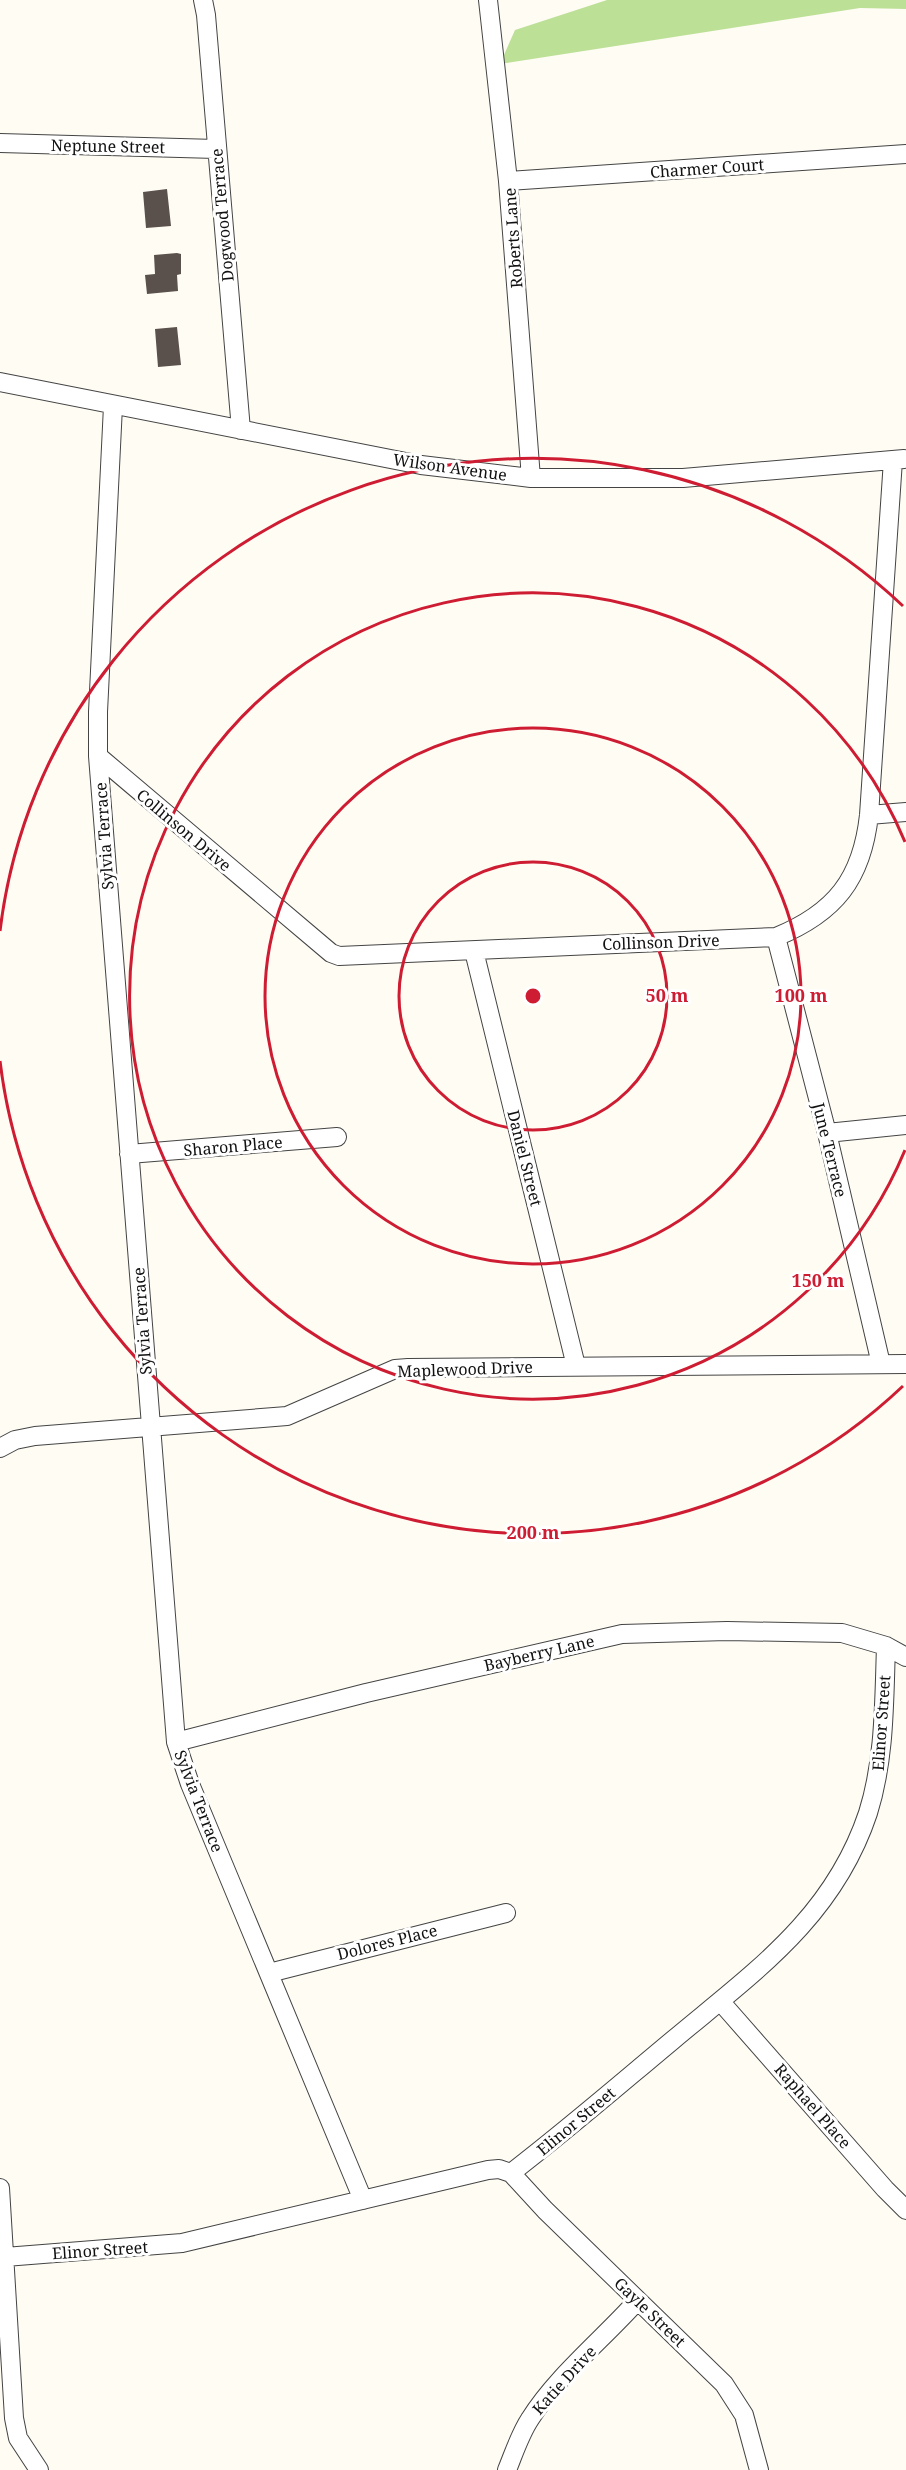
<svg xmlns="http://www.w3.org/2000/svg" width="906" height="2470" font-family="'Noto Serif',serif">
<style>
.forest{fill:#bde097}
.building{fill:#5a504c}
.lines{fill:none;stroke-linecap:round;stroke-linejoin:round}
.minor-casing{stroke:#444;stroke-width:20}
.minor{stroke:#fff;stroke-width:18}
.ring{fill:none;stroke:#ce1c32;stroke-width:3}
.labels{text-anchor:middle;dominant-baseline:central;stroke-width:6;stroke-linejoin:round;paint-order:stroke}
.street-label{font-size:16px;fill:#111;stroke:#fff}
.centre{fill:#ce1c32;stroke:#fff;stroke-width:3}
.ring-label{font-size:18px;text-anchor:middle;font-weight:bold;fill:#ce1c32;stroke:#fff;stroke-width:6;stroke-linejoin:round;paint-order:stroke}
</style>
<rect width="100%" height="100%" fill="#fffcf4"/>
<path class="forest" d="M607,0H906V9L860,8L500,64L515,30Z"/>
<path class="building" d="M167,189L171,226L146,228L143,192Z
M177,253L181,254V274L177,275L178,291L147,294L145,275L155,274L154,255Z
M177,327L181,365L158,367L155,329Z"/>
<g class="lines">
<g class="minor-casing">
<path id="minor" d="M203,0L206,15L241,430
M488,0L508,181L531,478
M0,143L216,149
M508,181L906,154
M0,382L421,465L531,478H683L904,459
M113,406L98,712V756L176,1742L190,1784L363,2200
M98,756L331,953L339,956L776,937C835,913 862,879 869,815L893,460
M869,815L906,812
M776,937L827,1133L881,1364
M474,951L576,1366
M827,1133L906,1125
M129,1154L337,1137
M0,1448L15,1440L35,1436L287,1416L395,1369L408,1368L906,1364
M176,1742L366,1693L622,1634L727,1631L842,1633L886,1646L906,1657
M269,1973L506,1913
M720,2001L885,2189L906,2210
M511,2173C567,2130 619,2085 673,2040C754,1972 833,1918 868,1813C885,1759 884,1702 886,1646
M511,2173L545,2210L724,2384L744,2415L759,2470
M0,2188L14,2418L18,2438L39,2470
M5,2257L182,2243L488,2170L499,2169L511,2173
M507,2470C514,2453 520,2434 530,2419C557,2376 603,2339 637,2301"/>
</g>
<use href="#minor" class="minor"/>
</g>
<g class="ring">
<circle cx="533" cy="996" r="134"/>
<circle cx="533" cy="996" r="268"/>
<path d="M905 1150A403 403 0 1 1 905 842"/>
<path d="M903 1386A537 537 0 0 1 0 1061M0 931A537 537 0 0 1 903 606"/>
</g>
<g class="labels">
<g class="street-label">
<text transform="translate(108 146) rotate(1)">Neptune Street</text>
<text transform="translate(707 168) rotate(-4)">Charmer Court</text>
<text transform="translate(222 215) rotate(-95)">Dogwood Terrace</text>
<text transform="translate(513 238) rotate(-94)">Roberts Lane</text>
<text transform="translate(450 467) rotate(8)">Wilson Avenue</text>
<text transform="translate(184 830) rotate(40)">Collinson Drive</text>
<text transform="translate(104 836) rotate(-94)">Sylvia Terrace</text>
<text transform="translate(661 942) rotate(-2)">Collinson Drive</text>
<text transform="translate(233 1146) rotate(-5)">Sharon Place</text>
<text transform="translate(830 1150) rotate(76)">June Terrace</text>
<text transform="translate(525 1158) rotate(76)">Daniel Street</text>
<text transform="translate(142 1321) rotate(-94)">Sylvia Terrace</text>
<text transform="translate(465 1369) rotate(-2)">Maplewood Drive</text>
<text transform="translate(539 1653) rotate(-13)">Bayberry Lane</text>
<text transform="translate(881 1723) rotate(-86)">Elinor Street</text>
<text transform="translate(199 1801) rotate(69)">Sylvia Terrace</text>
<text transform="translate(387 1942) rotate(-14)">Dolores Place</text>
<text transform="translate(813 2106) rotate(49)">Raphael Place</text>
<text transform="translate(576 2121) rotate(-40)">Elinor Street</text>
<text transform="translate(100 2250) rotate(-4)">Elinor Street</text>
<text transform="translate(650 2312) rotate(44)">Gayle Street</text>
<text transform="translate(564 2380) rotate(-48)">Katie Drive</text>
</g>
</g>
<circle cx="533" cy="996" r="9" class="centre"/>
<g class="ring-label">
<text x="667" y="1002">50 m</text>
<text x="801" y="1002">100 m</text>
<text x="818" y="1287">150 m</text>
<text x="533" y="1539">200 m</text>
</g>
</svg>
